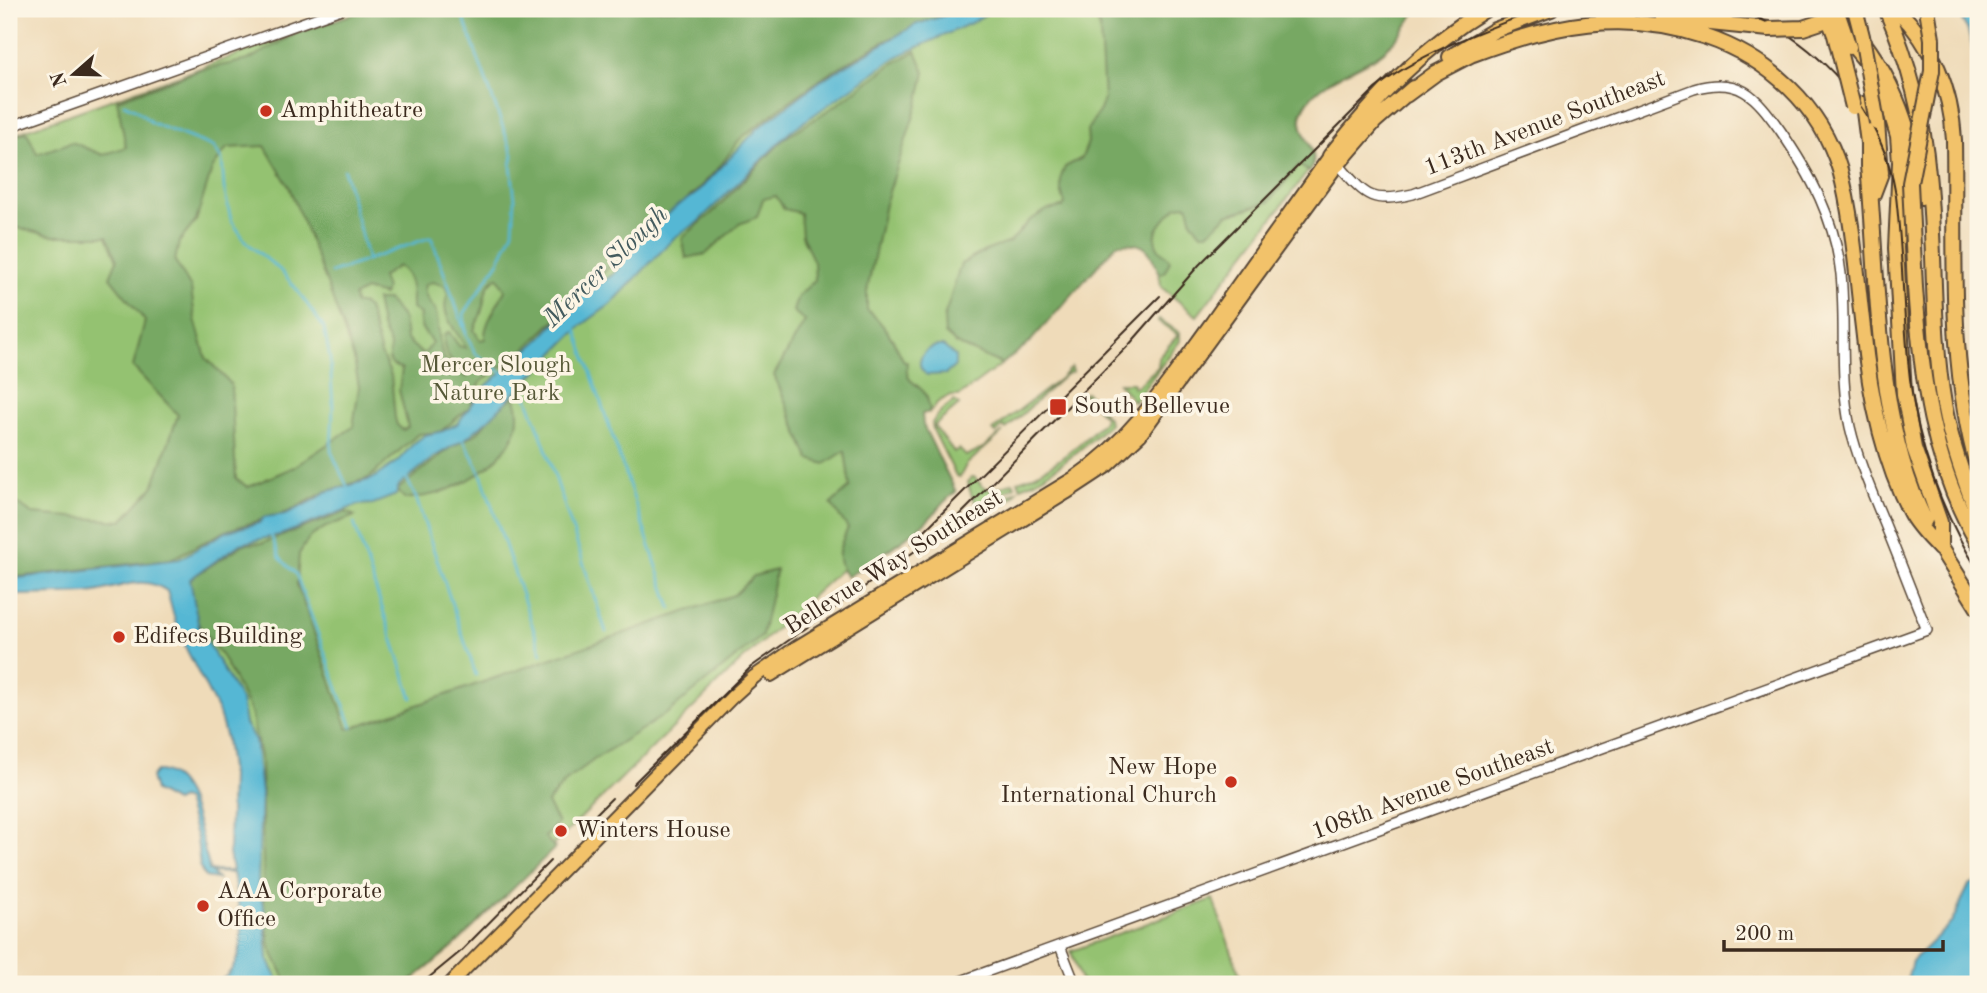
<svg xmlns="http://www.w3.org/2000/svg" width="1987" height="993" font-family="'Old Standard TT',serif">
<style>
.green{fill:#94c271;stroke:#687648;stroke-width:2}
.forest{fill:#77a863;stroke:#596940;stroke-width:2;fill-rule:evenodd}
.water{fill:#55b7d4;stroke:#487079;stroke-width:2}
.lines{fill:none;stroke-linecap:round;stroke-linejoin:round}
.stream{stroke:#55b7d4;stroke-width:2.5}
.tertiary-casing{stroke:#564535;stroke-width:12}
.primary-casing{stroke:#564535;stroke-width:16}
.motorway-casing{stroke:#564535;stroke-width:18}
.tertiary{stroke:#fff;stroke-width:9}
.primary{stroke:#f2c26a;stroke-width:12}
.motorway{stroke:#f2c26a;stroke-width:14}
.tram{stroke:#3b2a1e;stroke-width:2}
.motorway-bridge-casing{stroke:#564535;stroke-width:18;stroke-linecap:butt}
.motorway-bridge{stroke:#f2c26a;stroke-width:14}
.poi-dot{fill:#c8321e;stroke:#fcf5e5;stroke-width:2.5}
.labels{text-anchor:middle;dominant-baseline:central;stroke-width:7;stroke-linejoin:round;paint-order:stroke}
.poi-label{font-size:24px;fill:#3b2a1e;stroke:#fcf5e5;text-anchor:start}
.street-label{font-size:24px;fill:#3b2a1e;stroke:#fcf5e5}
.park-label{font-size:24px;fill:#565837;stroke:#fcf5e5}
.water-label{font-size:26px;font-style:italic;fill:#445b5e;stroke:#fcf5e5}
</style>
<rect width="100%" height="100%" fill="#fcf5e5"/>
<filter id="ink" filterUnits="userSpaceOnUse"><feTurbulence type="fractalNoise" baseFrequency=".0143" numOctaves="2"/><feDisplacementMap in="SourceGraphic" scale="14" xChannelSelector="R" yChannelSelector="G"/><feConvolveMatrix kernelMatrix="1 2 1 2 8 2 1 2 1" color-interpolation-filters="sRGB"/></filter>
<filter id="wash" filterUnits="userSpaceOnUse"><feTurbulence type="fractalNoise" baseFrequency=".00686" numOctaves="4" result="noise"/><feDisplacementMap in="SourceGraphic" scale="28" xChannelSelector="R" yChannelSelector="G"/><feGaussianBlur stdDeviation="1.57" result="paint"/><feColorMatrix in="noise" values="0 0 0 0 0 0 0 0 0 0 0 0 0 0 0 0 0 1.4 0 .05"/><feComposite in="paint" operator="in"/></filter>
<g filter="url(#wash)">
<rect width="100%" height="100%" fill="#efdbb9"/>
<path class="green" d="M366,9H1417C1409,24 1396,40 1383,52C1359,71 1311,80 1302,114C1296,134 1318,146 1313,165L1197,316L1161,287C1160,271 1153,247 1135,242C1131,241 1123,243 1117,244L956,344L1002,364L959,396H949L938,402L930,412L926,395L909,380L892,337L924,494L740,662L431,965L407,984H263L235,720L171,560L9,581V136Z
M1159,319L1180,333V341L1134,402L1118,383H1133V387H1136L1158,367L1159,357L1178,335L1158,321Z
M1071,367L1072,372L1065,375L1006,429L1003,426L996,433L993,430L1061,378Z
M1086,392L1108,418L1109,424C1086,445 1050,477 1021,487L1018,481C1050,472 1081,444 1104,421V416L1083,394Z
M954,401L959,405L934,426L954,452L959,449L966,456L983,448L1003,432L966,465L960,477L956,476L933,430L932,423L941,411Z
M971,477H974L983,487L992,491L1013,482L1015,486L1001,494L1003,498L1017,491L1014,496L987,514C976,507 970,494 968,482Z
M1213,899L1243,984H1082L1071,951Z"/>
<path class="forest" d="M368,9H956L883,42L828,74L780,108L740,139L721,165L698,190L660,222L644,229L633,244L524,350L481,382L470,407L440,432L418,434L369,478L325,492L288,512L228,530L171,559L9,578V497L32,514L122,521L153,487L178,415L133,367L145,321L110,277L117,260L107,236H54L9,226V138L27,132L37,154L72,142L103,155L126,147L117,100L200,70L248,60L299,32ZM265,146L289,187L325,278L354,359L359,387L353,427L294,467L248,487L236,479L231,384L206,358L195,319L191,288L175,261L179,242L196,221L212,169L227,148ZM398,266C413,275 412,293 412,309L420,314C418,327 424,332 432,342L427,351L422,354L406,339L403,318L392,305L387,300H376L381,326L390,345L389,359L392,365L402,369L399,390L408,427L403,430L397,425L395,418L391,375L381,354L368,308L362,304H355L354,296L365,290L384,295L386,289L382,277ZM498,277L505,290C498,306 484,322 485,339L480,340L474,330C476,324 479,319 481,313C486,299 483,285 498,277ZM433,282L445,286L448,294C438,314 457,331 466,348L459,346L449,332L445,333C440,353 453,365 468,376L467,377C431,359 444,343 435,309C428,303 423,293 425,284Z
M1095,9H1417C1409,24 1394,44 1379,54C1356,69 1324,79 1307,102C1286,131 1325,145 1309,172L1299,165L1269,202L1227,215L1208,233H1201L1192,222L1188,205L1177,206C1167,217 1147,233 1159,249C1163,254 1167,255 1170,261L1165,271L1160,274C1148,249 1148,241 1117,244L1029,343L1002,364L956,344L945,334L944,318L961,264L985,251L1010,242L1029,221L1047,210L1063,207L1065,204L1061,190V177L1065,167L1082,158L1088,142L1087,130L1100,110L1104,99L1100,32Z
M916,51L925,72L919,100L885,204L867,291V310C885,324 894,341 904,362H907C904,384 917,381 926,395C928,399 929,407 930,412L922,414L923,425L956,492C945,499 939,509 929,519C904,541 876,559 847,577C833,558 839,547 848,528L831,504L850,487L845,451L825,464L809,459L774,375L805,321L793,311L798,296L815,280L814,262L802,236L800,213L784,209L776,196L763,199L757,217L739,224L706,254L686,258L682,238L712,213L785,138L835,106L892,64Z
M514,396C533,442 480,478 442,492C431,496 417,497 405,499L397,490L451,447L476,434L497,410Z
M346,512L355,516L326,527L309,538L299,554L297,584L348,729L734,595L754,576L776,570L762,636L669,712L595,759L566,781L547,803L558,823L545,837L555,848L454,946L407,984L287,983L270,947L264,907L261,762L251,712L223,658L197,622L190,579L244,544L263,543Z"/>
<path class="water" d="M958,9H994L971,23L896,57L791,131L698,222L674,238L611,304L582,325L491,417L468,437L434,457L399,485L396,495L373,504L358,505L283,534L240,544L190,579L199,628L241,700L245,724L255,740L261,793L258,885L264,907L268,959L279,982L278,984H216C255,961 238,910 233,873L211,872L217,879L205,877L200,867L197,839L186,801L181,799L175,802L155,791L151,777L156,771C188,770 197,823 204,847C205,856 209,861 209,871H232L229,853L231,776L226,739L219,713L179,635L167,591C140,572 115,591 87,593C61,594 34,595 9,595V579L179,559L228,531L259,523L264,517L286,514L317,499L325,492L372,479L398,461L413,444L425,435L443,431L457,424L486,386L540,339L577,299L615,273L624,257L652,229L678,205L696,194L758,128L823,79L917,24L949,14Z
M1956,9H1978V61L1967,29Z
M936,346H943L955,356V366L946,374L927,375C913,365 922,350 936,346Z
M1978,881V984H1906L1912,961L1952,922L1969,885Z"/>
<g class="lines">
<path class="stream" d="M461,11L513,155L511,166L515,199L513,231L499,261L464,314L466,334L475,353L504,374
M124,104L135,109L152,123L214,147L222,160L224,188L231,220L246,242L280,270L295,287L324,328L330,359L333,407L331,451L347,486
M344,170L368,261
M331,273L431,237L465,331
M576,329L671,608
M522,383L544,443L606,632
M462,437L480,471L542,654
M406,477L416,498L476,675
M354,523L412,698
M271,535L280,558L296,574L352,727"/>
</g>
</g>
<g filter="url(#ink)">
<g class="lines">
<g class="tertiary-casing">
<path id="tertiary" d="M9,127L341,9
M1060,946L1075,984
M953,984L1927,630C1913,596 1900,561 1886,527C1873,495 1858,461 1850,427C1839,377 1846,325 1841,274C1835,219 1811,175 1780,130C1755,95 1739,76 1694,89L1413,194C1370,204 1366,196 1338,164"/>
</g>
<g class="primary-casing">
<path id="primary" d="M771,675L1066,493L1107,466L1140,435L1338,164
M450,984L732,697L754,677L797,647L1074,478C1133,438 1171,378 1212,322C1251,266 1291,211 1330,156"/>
</g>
<g class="motorway-casing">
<path id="motorway" d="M1886,9C1909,62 1923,116 1928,174C1936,250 1931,328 1944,404C1951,443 1964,479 1978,516
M1897,9C1933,46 1951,88 1954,140C1956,249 1947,362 1978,468
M1837,12C1889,63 1912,126 1921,197
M1662,18L1769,29
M1845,36L1864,59L1887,99L1898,136L1900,162L1896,248L1904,394L1914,448L1940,522V549
M1473,54C1553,24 1623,9 1706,37C1768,58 1821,106 1840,170C1853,218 1857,279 1863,328C1869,390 1881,456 1910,512C1917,526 1930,538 1940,549
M1450,57L1495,30L1551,9
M1406,95L1436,73L1480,50
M1863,104L1868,143V166C1879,279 1874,417 1925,520
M1330,156C1375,99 1424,46 1486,9
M1338,164L1375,121L1413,88
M1873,194L1881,173L1877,123
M1915,287C1921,376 1932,465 1978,543
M1936,541L1978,608"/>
</g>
<use href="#tertiary" class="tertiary"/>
<use href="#primary" class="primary"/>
<use href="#motorway" class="motorway"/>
<path class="tram" d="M1739,9C1817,41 1883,110 1896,196C1903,256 1903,318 1910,379C1918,445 1942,514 1978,570
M912,543L1160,296
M633,784L751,667L915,551L961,514L1128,346L1199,265L1375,89C1418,53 1487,29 1540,9
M590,820L612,798
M421,984L460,952L550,861"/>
<g class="motorway-bridge-casing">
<path id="motorway-bridge" d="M1825,9L1835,35L1853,107
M1836,9L1849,47
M1855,9L1862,36L1877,123
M1769,29L1803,28L1836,17
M1915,287L1910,183L1932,71V39L1927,9"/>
</g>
<use href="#motorway-bridge" class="motorway-bridge"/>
</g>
</g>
<g class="poi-dot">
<circle cx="266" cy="111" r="7"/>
<rect x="1049" y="398" width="18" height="18" rx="3.5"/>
<circle cx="119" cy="637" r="7"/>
<circle cx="1231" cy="782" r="7"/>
<circle cx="561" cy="831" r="7"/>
<circle cx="203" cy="906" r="7"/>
</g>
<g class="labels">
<g class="poi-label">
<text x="280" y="111">Amphitheatre</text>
<text x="1074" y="407">South Bellevue</text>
<text x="133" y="637">Edifecs Building</text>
<text x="1217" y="768" text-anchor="end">New Hope<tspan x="1217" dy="28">International Church</tspan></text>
<text x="575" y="831">Winters House</text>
<text x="217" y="892">AAA Corporate<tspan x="217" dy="28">Office</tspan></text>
</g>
<g class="street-label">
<text transform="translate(1545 124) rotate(-21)">113th Avenue Southeast</text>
<text transform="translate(894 563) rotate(-32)">Bellevue Way Southeast</text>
<text transform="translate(1433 790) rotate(-20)">108th Avenue Southeast</text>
</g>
<g class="park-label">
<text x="496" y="366">Mercer Slough<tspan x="496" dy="28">Nature Park</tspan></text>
</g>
<g class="water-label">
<text transform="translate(606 267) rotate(-44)">Mercer Slough</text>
</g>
</g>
<rect width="1987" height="993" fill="none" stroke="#fcf5e5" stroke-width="35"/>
<g transform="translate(74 74) rotate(250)" stroke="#fcf5e5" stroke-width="5" paint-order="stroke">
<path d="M0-5L12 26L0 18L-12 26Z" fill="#3b2a1e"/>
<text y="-10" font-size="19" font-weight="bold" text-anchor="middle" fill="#3b2a1e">N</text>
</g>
<path d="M1724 940v10h219v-10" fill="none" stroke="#3b2a1e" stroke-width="3.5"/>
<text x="1735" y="940" font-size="21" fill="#3b2a1e" stroke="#fcf5e5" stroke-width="5" paint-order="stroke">200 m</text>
</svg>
